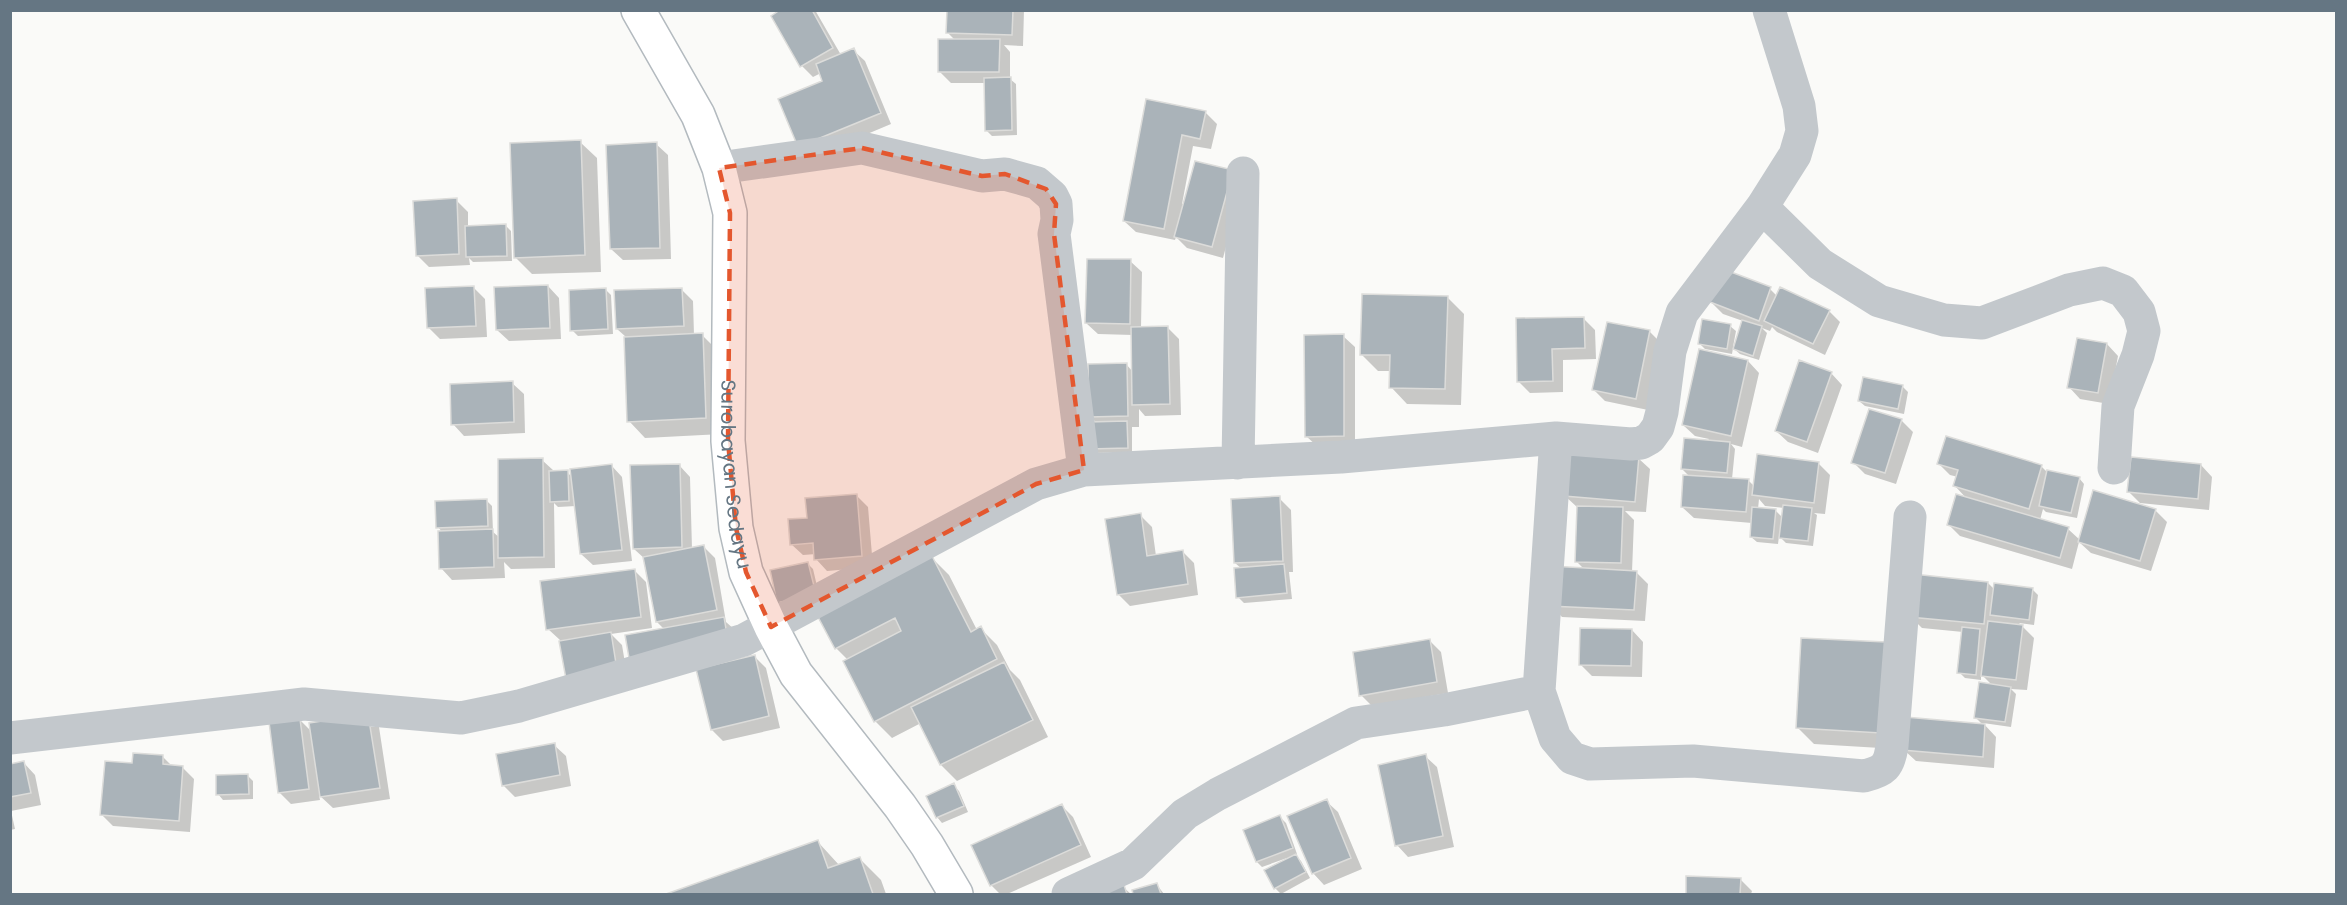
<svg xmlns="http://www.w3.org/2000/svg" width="2347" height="905" font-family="Poppins,sans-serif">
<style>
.shadow{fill:#0003;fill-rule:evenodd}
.building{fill:#aab3b9;stroke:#dcdcda;stroke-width:1.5}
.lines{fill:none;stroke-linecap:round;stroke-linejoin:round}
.secondary-casing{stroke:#b3babf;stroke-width:36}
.minor{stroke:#c3c8cc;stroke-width:33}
.secondary{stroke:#fff;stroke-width:33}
.marked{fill:#e4572e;fill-opacity:0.2;stroke:#e4572e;stroke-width:4.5;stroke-dasharray:12 8;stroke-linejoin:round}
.labels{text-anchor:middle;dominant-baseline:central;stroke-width:6;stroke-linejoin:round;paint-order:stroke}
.street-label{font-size:20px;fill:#657683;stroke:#fff}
</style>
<rect width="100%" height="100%" fill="#fafaf8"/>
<path class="shadow" d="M783,10H815L841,55L853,50L865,61L891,124L810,158L824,82L821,73L813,77L802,66Z
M948,10H1024L1023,46L1004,45L1010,52V79L1016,84L1017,135L992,136L986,130V83H951L939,71L955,40L948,33Z
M1147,101L1205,112L1217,124L1211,149L1193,146L1182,204L1243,183L1223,258L1187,248L1176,237L1175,240L1136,232L1124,221Z
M580,142L597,158L601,272L532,274L516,258Z
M656,144L668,155L671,259L623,260L611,249Z
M456,200L468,212V227L506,226L511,231L512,261L473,262L469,258L470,265L429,267L417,255Z
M1130,261L1142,272L1141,328L1167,327L1179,339L1181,415L1145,416L1139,409V427H1132V452L1095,453L1097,423L1090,417L1126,364L1133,372V335L1098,334L1086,323Z
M1724,271L1770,289L1777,296L1829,311L1840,322L1825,355L1777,332L1772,327L1770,331L1762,328L1767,333L1759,360L1740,354L1733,348L1732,354L1705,349L1699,343L1730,326L1736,331L1733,347H1735L1743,321L1723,314L1711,302Z
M548,286L559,298L561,339L509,341L497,330Z
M474,288L485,299L487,337L440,339L428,327Z
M681,289L693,301L694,335H702L719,352L722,434L645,438L629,421L626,337L617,329Z
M606,290L611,295L613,334L578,336L572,330Z
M1447,297L1464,314L1461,405L1407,404L1391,387V371H1378L1361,354Z
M1584,319L1595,330L1596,359L1563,360V392L1530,393L1518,381Z
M1608,324L1650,332L1661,343L1648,410L1605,401L1594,390Z
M1343,336L1355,347V447H1318L1306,436Z
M2107,344L2118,356L2109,404L2080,399L2069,387Z
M1748,361L1759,373L1742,447L1731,444L1735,449L1732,479L1748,480L1755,487L1819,464L1830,475L1825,514L1814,513L1817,515L1813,546L1786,543L1779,536L1778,544L1757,542L1751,537L1752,523L1694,518L1682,507L1690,477L1682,469L1709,439L1695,436L1683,425ZM1759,499L1765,506L1784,508L1783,518L1775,510L1758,509Z
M1831,373L1842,385L1818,453L1788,442L1776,431Z
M1864,379L1903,387L1908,392L1904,414L1865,406L1859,401Z
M512,383L524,394L525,433L464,436L453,424Z
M1870,411L1902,421L1913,432L1896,484L1865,474L1853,462Z
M1638,458L1650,469L1646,512L1625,511L1634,520L1632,572H1636L1648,584L1645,621L1562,617L1551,605L1584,569L1576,561L1577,507L1565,496Z
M542,460L554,471L567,472L572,477L611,465L622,477L632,561L593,565L581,554L576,506L558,507L554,503L555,568L511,569L504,562L505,578L452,580L441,568L443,533L438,527L487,501L492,506L493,532L500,538Z
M1939,464L2041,466L2046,471L2079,478L2084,484L2077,518L2046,512L2043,509L2040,520L2068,529L2080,540L2155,510L2167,522L2151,571L2091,553L2079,542L2072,569L1960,536L1948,524L1967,499L1955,486L1958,477L1950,475Z
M679,465L690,477L692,549L704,547L715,558L726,622L735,630L664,629L657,622L645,559L634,549Z
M2201,465L2212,477L2209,510L2140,503L2129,492Z
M857,496L868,507L873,567L827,571L816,559V554L803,555L791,544L808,519Z
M1279,498L1291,510L1293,572H1289L1292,599L1244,603L1238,597L1242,569L1235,563Z
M1140,515L1152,527L1156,556L1183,552L1194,563L1198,595L1130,606L1119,595Z
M932,558L949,575L977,630L980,628L997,645L1010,670L1020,680L1048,737L957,781L941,765L921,723L892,738L875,721L845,661L848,660L836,648Z
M808,564L813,569L820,599L784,607L778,602Z
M634,570L646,582L652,628L611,634L622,645L628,681L567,678L560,640L548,629Z
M1988,583L1995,590L2032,589L2038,595L2034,625L2019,623L2034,638L2027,690L2011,689L2016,694L2011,727L1983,723L1996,737L1994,768L1916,761L1904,750L1983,725L1975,717L1992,685L1981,674V680L1965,678L1959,672L1963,632L1922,628L1910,616Z
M1632,630L1643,642L1642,677L1592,676L1580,664Z
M1429,640L1441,652L1448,693L1372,706L1361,695Z
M1803,640L1897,749L1814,744L1798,728Z
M755,657L766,668L780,728L723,741L712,730Z
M300,720L312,732L311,724L379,727L390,799L333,808L319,795L320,800L291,804L279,792Z
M554,745L566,756L571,786L515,797L503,785Z
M1425,756L1437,767L1454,847L1408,857L1397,845Z
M163,757L173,767L183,768L194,779L190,832L113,826L102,815L133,764Z
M24,763L35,775L41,805L11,811L15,829L10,830V766Z
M248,776L253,781V799L223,800L218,794Z
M953,785L959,791L968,812L942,823L937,817Z
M1326,801L1338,812L1362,869L1324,885L1313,873Z
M1062,806L1073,817L1091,857L1007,894H1000L991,885Z
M1280,817L1286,823L1297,854L1295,855L1301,861L1310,878L1281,894L1275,888L1287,858L1262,867L1257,862Z
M818,842L840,866L860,859L881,880L886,894H670Z
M1688,877L1740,879L1752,891L1751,894H1687Z
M1157,885L1164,894H1135L1134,891Z
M1123,887L1131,894H1102Z"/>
<path class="building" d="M780,10H812L833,48L800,67L771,16Z
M947,10H1013L1012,35L946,33Z
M938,39H1000L999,72H938Z
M854,48L881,113L798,147L778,99L822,81L816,64Z
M1011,77L1012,130L985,131L984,78Z
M1146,99L1206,111L1200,139L1182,135L1164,229L1123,221Z
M581,140L585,255L514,258L510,143Z
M657,142L660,248L610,249L606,145Z
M1195,161L1233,170L1212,247L1174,237Z
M457,198L459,254L416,256L413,201Z
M506,224L507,256L466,257L465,226Z
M1087,259H1131L1130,324L1085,323Z
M1723,269L1771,287L1759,321L1710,302Z
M548,285L550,328L496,330L494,287Z
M474,286L476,326L427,328L425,288Z
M1780,287L1830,310L1813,344L1764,321Z
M606,288L608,329L570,331L569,290Z
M682,288L684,326L616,329L614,290Z
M1362,294L1448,296L1445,389L1389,388L1390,355H1360Z
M1584,317L1585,348L1552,349L1553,381L1517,382L1516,318Z
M1702,319L1731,324L1727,349L1698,344Z
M1742,320L1762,326L1753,356L1733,349Z
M1607,322L1650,330L1636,399L1592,390Z
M1168,326L1170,404L1132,405L1131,327Z
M703,333L706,418L627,422L624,337Z
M1344,334V436L1305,437L1304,335Z
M2077,338L2107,343L2098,393L2067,388Z
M1699,349L1748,360L1731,436L1682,425Z
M1799,360L1832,372L1807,442L1775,431Z
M1127,363L1128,416L1089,417L1088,364Z
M1863,377L1903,385L1898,409L1858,401Z
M513,381L514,422L451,425L450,384Z
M1869,409L1902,419L1885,473L1851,463Z
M1127,421L1128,448L1088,449V422Z
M1946,436L2042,465L2029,509L1953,486L1958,470L1937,464Z
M1684,438L1730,442L1727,473L1681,469Z
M1567,450L1639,456L1635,502L1564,496Z
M1757,454L1819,462L1814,503L1752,495Z
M2131,457L2201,464L2198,499L2127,492Z
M543,458L544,557L498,558V459Z
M612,464L622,550L580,554L570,469Z
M680,464L682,547L633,549L630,465Z
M568,470L569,501L550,502L549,471Z
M2047,470L2080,477L2071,513L2039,506Z
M1683,475L1749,479L1746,512L1681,507Z
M2093,490L2156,509L2140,561L2078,542Z
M857,494L862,556L814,560L813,543L790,545L788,519L807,518L805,498Z
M1956,494L2069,527L2060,558L1947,525Z
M1280,496L1283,561L1234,563L1231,499Z
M487,499L488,526L436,528L435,501Z
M1783,505L1812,508L1808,541L1779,538Z
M1577,506L1623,507L1621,563L1575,562Z
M1752,507L1776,509L1773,539L1750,537Z
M1141,513L1147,556L1183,550L1188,584L1117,595L1105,519Z
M493,529L494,567L439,569L438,531Z
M704,545L717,610L656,622L643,557Z
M932,556L971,632L981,626L997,659L874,722L843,661L901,631L895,618L835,649L817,615Z
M808,562L816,594L777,603L770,570Z
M1284,564L1287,593L1236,598L1234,568Z
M1551,566L1637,571L1634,610L1549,606Z
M635,569L641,617L546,630L540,581Z
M1913,574L1988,582L1984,624L1909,617Z
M1994,583L2033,588L2029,620L1990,615Z
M724,617L728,641L629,658L625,635Z
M1988,621L2023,625L2016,680L1981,676Z
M1962,627L1980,629L1976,675L1957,673Z
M1580,628L1632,629L1631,666L1579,665Z
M611,632L617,670L566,679L559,641Z
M1801,638L1886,642L1881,733L1796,728Z
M1430,639L1437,682L1359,696L1353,652Z
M755,655L769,716L711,730L696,669Z
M1004,662L1033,720L940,765L911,707Z
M1979,682L2011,687L2005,722L1974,718Z
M368,714L380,788L320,797L309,723Z
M1905,717L1985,724L1983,757L1902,750Z
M300,719L309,789L278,793L269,722Z
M555,743L560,775L502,786L496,754Z
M133,753L163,755V764L183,766L179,821L100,815L105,761L132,763Z
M1426,754L1443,836L1395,846L1378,765Z
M24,761L31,793L10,797V764Z
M248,774L249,794L216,795V775Z
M954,783L964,806L936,818L926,796Z
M1327,799L1351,858L1312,874L1287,816Z
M1062,804L1081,845L990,886L971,845Z
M1280,815L1293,848L1256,862L1243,830Z
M818,840L828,868L860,857L873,894H666Z
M1296,854L1306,872L1274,889L1264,870Z
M1686,876L1741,878L1740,894H1686Z
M1157,883L1161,894H1133L1132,890Z
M1124,885L1127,894H1097Z"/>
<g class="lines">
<g class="secondary-casing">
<g id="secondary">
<path id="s1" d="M638,10L698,115L719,168L730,213L728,441L736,528L746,572L771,627L796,674L900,806L927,845L956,894"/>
</g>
</g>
<path class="minor" d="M719,168L862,148L982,176L1005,174L1037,183L1052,196L1056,204L1057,220L1054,234L1084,470
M1762,207L1820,264L1879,301L1944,320L1982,323L2069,290L2103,283L2123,291L2139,312L2144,331L2138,355L2118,406L2114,468
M1556,438L1539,691L1555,738L1572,758L1590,764L1693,761L1864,776C1884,771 1889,767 1892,746L1910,517
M1238,463L1243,173
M10,738L304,704L461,718L519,706L744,640L1036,484L1084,470L1341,457L1556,438L1631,444L1641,443L1650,438L1658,427L1662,412L1670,351L1682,313L1762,207L1795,155L1802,131L1799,106L1769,10
M1068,894L1133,864L1185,814L1218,794L1356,723L1444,710L1539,691"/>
<use href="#secondary" class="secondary"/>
</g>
<path class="marked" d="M862,148L982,176L1005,174L1046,189L1056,204L1054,234L1084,470L1036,484L771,627L746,572L736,528L728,441L730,213L719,168Z"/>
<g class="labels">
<g class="street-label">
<text stroke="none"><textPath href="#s1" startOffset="486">Surobayan Sedayu</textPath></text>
</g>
</g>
<rect width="2347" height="905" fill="none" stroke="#657683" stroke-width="24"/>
</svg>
